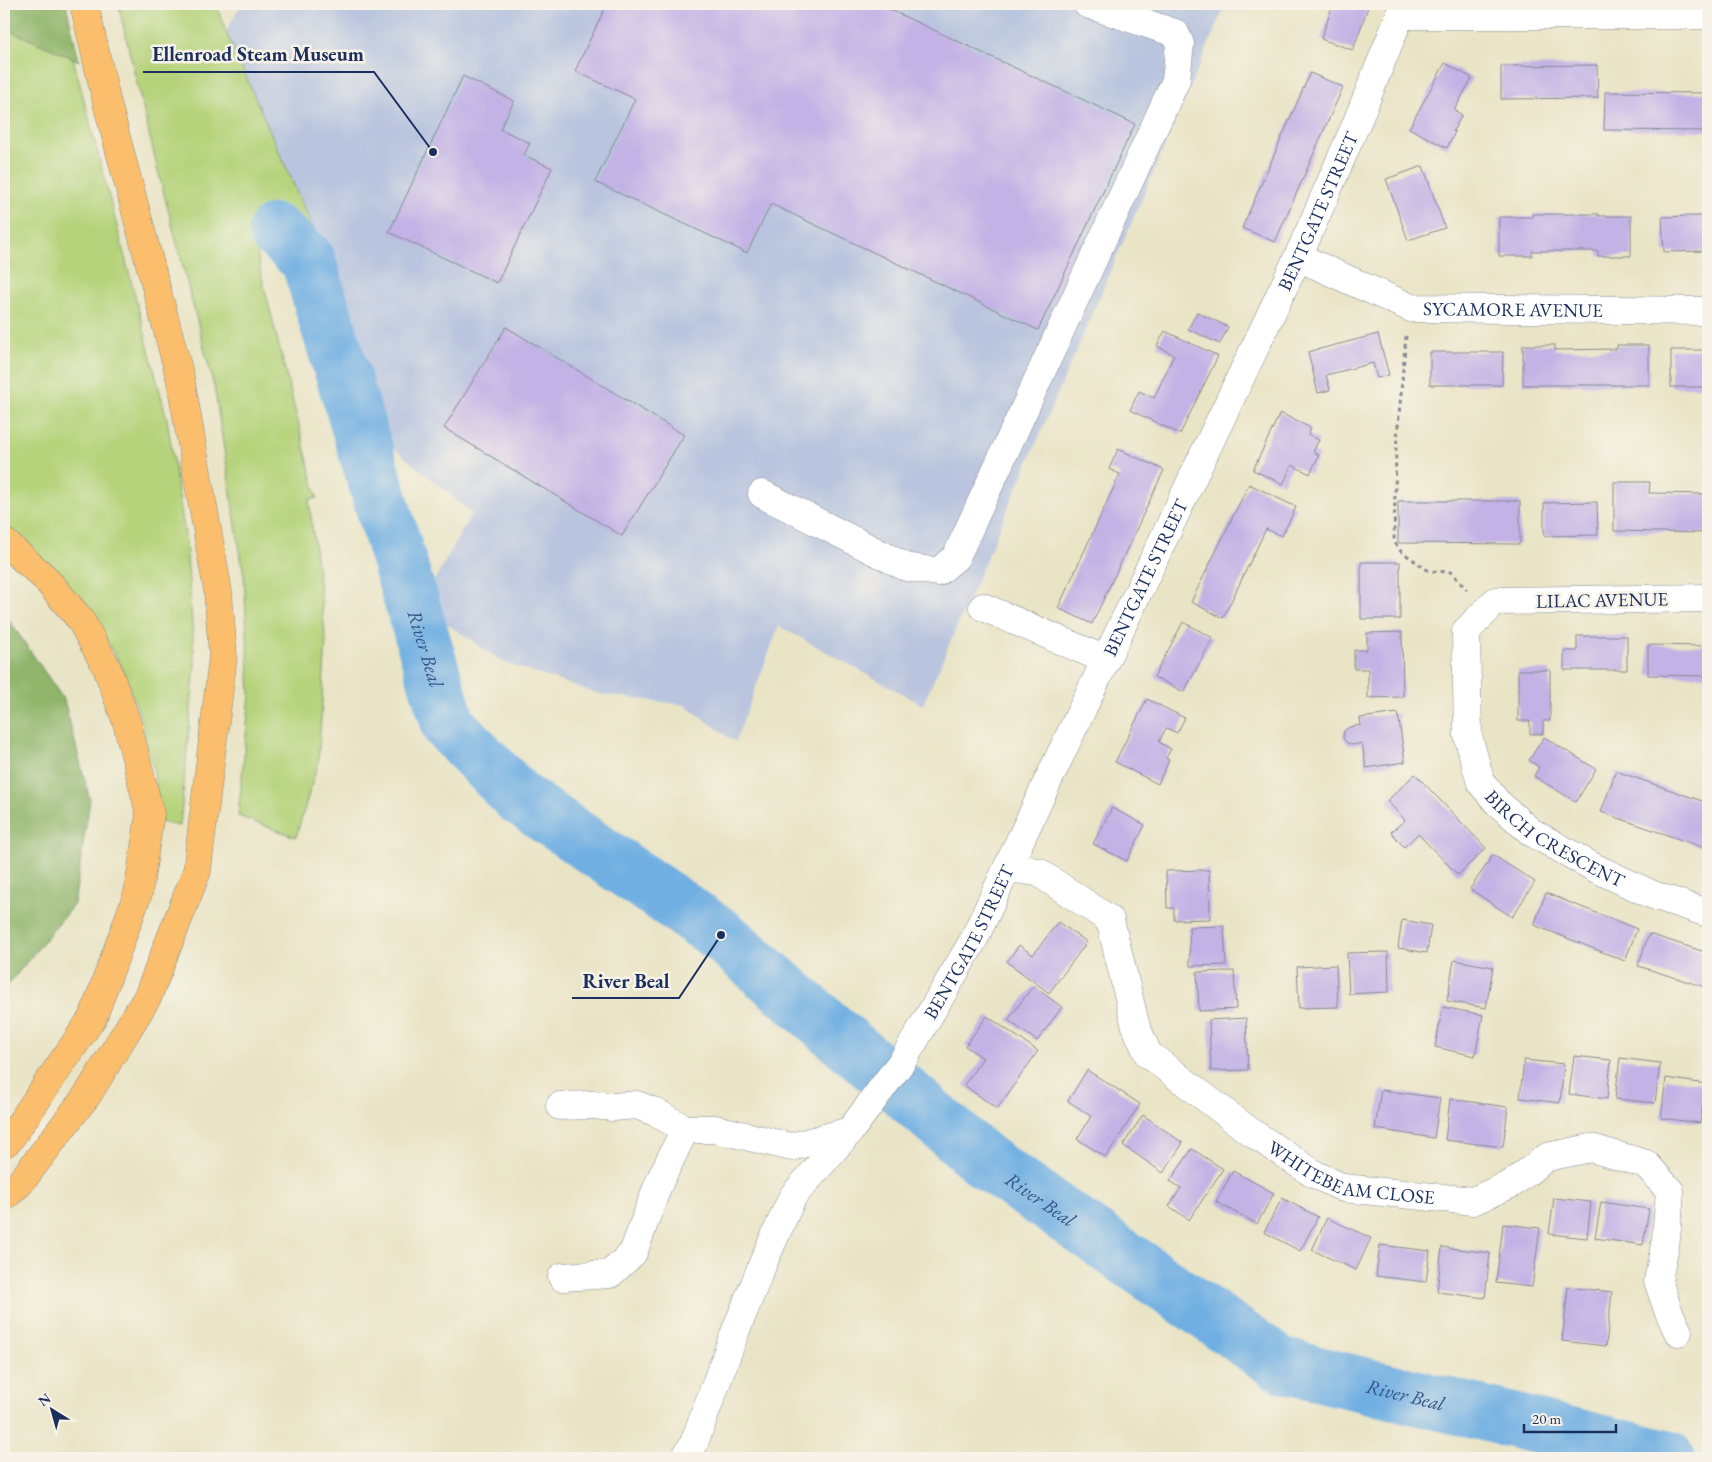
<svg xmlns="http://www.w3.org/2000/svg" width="1712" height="1462" font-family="'EB Garamond',serif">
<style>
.industrial{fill:#b9c5de}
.green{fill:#b5d37a;stroke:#68816c}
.forest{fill:#90b56a;stroke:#567264}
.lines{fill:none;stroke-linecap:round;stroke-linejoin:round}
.river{stroke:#6fafe2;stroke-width:55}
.building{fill:#c2b2e5}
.minor-casing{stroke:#828a92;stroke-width:29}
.highway-casing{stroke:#828a92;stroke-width:29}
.path{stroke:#828a92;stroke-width:3;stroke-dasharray:4 4;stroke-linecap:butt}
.minor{stroke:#fff;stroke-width:28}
.highway{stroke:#fabe6d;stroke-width:28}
.labels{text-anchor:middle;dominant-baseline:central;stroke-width:5;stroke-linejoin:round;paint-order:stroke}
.street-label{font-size:19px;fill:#1b2f5e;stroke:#f7f3e8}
.water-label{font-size:20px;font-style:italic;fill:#345586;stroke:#f7f3e8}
.leader{fill:none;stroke:#1b2f5e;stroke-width:2}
.callout-dot{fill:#1b2f5e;stroke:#f7f3e8;stroke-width:2}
.callout-label{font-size:20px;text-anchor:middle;font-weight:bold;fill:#1b2f5e;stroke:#f7f3e8;stroke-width:5;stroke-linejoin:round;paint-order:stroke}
</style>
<rect width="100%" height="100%" fill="#f7f3e8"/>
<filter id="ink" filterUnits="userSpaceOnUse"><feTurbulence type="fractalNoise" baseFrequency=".02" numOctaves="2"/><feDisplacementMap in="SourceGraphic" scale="10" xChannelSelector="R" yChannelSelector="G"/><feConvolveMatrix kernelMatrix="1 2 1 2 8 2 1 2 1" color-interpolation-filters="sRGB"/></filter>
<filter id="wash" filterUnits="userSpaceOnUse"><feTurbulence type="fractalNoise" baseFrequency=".0096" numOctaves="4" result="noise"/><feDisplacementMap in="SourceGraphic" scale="20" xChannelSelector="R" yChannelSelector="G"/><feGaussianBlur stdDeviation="1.12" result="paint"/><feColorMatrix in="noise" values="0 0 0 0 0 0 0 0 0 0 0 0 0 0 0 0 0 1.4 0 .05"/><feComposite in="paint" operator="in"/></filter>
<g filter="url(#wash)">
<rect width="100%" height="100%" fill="#e9e4c5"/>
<path class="industrial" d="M241,4H1226L923,705L779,626L735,742L685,705L599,694L505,663L420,606L472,513L378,435L320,244L226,32Z"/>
<path class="green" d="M118,4H216L226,32L320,244L284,217C272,219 261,223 254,233L260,270L317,498L309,500L326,641L318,763L296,837L238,816L250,695L244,576L214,386L158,171Z
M4,28L73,58L167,419L186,542L195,665L180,826L161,822L153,768L140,715L121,666L95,620L16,536L4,526Z"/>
<path class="forest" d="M4,4H66L79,61L4,28Z
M4,613L64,700L90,800L74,904L4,990Z"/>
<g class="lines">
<path class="river" id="s1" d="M275,231L308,260L449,726L518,797L721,935L986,1162L1282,1365L1668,1458"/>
</g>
<g id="blocks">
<path class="building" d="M607,4H878L1135,124L1038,330L771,204L747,253L595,182L635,99L575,71Z
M1333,4H1369L1353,50L1321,39Z
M1445,63L1472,78L1454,110L1462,115L1453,131L1455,132L1447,148L1409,128Z
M1597,65L1598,98L1501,99V66Z
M1310,73L1343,87L1275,242L1242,228Z
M463,76L514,101L500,129L530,143L524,155L552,168L497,283L389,232Z
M1605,92L1708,93V131L1604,130Z
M1423,166L1445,228L1408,240L1386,179Z
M1532,214H1599L1598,216H1631V256H1598V251H1532V256H1499V217H1533Z
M1691,216H1708V251L1664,252L1662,217Z
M1197,312L1228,327L1220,344L1188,329Z
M506,327L684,435L622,536L444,428Z
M1165,331L1218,356L1180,434L1130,410L1139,391L1154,398L1174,355L1157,346Z
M1378,334L1389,375L1377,378L1373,363L1350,369L1326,375L1330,390L1318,393L1308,352Z
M1523,345H1555V350L1617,349V345H1649V385H1523Z
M1671,350H1708V387H1671Z
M1430,352H1503L1502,385H1430Z
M1280,413L1311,428L1308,434L1319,440L1313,452L1319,455L1310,474L1292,465L1283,484L1253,470Z
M1118,449L1164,470L1092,624L1058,608L1120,474L1109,469Z
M1614,482H1650L1649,493L1708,494V533L1614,531Z
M1249,484L1296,507L1282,536L1266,529L1223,618L1191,602Z
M1398,501H1520V544L1398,543Z
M1597,502L1598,535L1544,536V503Z
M1361,562H1400V619H1361Z
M1183,622L1213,638L1184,692L1154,677Z
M1402,632L1403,697L1368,698V669H1354V650H1367V633Z
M1577,636H1627V670H1564V651H1577Z
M1648,645L1708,646V676L1648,675Z
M1518,670H1550V721H1543V734H1530V721H1518Z
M1147,699L1185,718L1177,733L1166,728L1159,742L1171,749L1166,758L1169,760L1158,784L1115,762Z
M1398,713L1405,762L1366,768L1362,743L1353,745L1347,743L1343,738L1344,731L1349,727L1361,725L1360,718Z
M1544,737L1596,769L1576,802L1534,776L1539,767L1529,760Z
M1616,771L1708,803V849L1601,812Z
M1415,774L1486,848L1458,875L1418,834L1404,847L1391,832L1405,820L1387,801Z
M1112,808L1145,825L1127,861L1093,844Z
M1493,855L1535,882L1512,917L1470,889Z
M1209,870L1210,919L1174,920V908H1167L1166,871Z
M1546,893L1637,929L1625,961L1534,925Z
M1402,920L1431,925L1427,953L1398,948Z
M1058,922L1087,942L1049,993L1007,962L1019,945L1033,955Z
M1224,926L1226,965L1190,966L1189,927Z
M1649,934L1708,953V988L1638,966Z
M1388,952L1389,992L1349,994L1347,953Z
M1454,960L1493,967L1486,1008L1447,1001Z
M1336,965L1338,1007L1299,1008L1297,967Z
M1234,971L1236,1009L1199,1011L1197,972Z
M1033,986L1062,1007L1037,1041L1008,1020Z
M1443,1007L1483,1015L1475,1056L1435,1047Z
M987,1016L1038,1051L997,1109L964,1085L983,1058L965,1046Z
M1246,1018L1248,1070L1211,1071L1209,1020Z
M1574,1056L1611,1060L1607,1099L1569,1094Z
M1620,1058L1660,1063L1655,1103L1615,1099Z
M1524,1060L1564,1064L1560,1103L1520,1098Z
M1087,1070L1140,1104L1106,1157L1077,1139L1091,1116L1068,1101Z
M1666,1078L1706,1084L1700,1123L1661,1118Z
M1381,1090L1440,1098L1434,1138L1375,1129Z
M1450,1099L1508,1107L1503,1147L1445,1140Z
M1143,1115L1183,1143L1163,1173L1123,1145Z
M1192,1149L1223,1169L1189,1220L1169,1206L1181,1188L1170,1181Z
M1233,1171L1274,1193L1257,1224L1216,1202Z
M1282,1198L1318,1217L1300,1251L1264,1232Z
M1554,1198L1591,1202L1587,1238L1549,1234Z
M1601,1202L1649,1209L1643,1245L1595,1238Z
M1327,1218L1371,1238L1356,1270L1312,1250Z
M1503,1224L1540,1228L1532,1287L1496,1283Z
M1380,1245L1430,1251L1426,1282L1376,1276Z
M1442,1247L1490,1253L1485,1298L1437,1292Z
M1568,1287L1612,1292L1606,1346L1562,1341Z"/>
</g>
</g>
<g filter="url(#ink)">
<use href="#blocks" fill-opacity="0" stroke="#828a92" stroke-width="1"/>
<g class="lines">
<g class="minor-casing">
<g id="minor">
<path d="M1400,15H1708"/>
<path id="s2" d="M1298,257L1411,308L1708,311"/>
<path d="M762,494L906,567L938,572L956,557L1176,80L1180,44L1175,33L1087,4"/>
<path id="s3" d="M1708,598L1496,601L1466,631L1468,736L1481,783L1498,803L1531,832L1595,868L1653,895L1708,913"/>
<path d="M983,607L1106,660"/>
<path id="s4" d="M1007,868L1038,872L1110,920L1136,1027L1148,1054L1248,1130L1314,1174L1343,1188L1473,1201L1513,1183L1547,1157L1591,1148L1646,1164L1670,1191L1666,1239L1658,1281L1668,1310L1678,1332"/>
<path d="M560,1106L593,1105L613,1107L637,1105L655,1112L685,1129"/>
<path d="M562,1277L610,1274L633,1253L658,1185L685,1129H716L791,1147L850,1131"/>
<path id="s5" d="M685,1458L694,1443L736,1330L766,1256L793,1196L850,1131L903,1060L973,941L1046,785L1298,257L1357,122L1400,15L1402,4"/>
</g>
</g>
<g class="highway-casing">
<path id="highway" d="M4,542L44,577L80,619L107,668L127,723L150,814L138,893L93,1017L9,1140L4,1144
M4,1197L20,1183L88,1094L148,996L197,871L223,656L218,591L180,377L107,103L84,4"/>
</g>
<path class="path" d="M1406,336L1396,449L1394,540L1398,549L1429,571L1451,572L1467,590"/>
<use href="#minor" class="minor"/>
<use href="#highway" class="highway"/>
</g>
</g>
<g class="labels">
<g class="street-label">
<text stroke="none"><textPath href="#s5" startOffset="1404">BENTGATE STREET</textPath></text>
<text stroke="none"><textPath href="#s2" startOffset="226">SYCAMORE AVENUE</textPath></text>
<text stroke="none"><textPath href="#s5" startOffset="999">BENTGATE STREET</textPath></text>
<text transform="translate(1602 600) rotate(-1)">LILAC AVENUE</text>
<text stroke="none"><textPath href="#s3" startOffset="502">BIRCH CRESCENT</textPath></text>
<text stroke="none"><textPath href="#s5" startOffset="594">BENTGATE STREET</textPath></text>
<text stroke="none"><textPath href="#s4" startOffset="498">WHITEBEAM CLOSE</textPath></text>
</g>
<g class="water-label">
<text stroke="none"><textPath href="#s1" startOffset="450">River Beal</textPath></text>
<text stroke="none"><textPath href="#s1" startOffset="1290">River Beal</textPath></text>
<text stroke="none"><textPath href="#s1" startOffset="1710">River Beal</textPath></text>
</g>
</g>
<path class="leader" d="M433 152L374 72H143M721 935L679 998H572"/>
<g class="callout-dot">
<circle cx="433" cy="152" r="5"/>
<circle cx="721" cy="935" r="5"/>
</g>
<g class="callout-label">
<text x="258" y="61">Ellenroad Steam Museum</text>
<text x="626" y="988">River Beal</text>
</g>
<rect width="1712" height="1462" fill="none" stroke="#f7f3e8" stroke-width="20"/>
<g transform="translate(52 1410) rotate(323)" stroke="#f7f3e8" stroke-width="4" paint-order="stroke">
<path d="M0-4L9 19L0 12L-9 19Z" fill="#1b2f5e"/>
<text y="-8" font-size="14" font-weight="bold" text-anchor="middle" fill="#1b2f5e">N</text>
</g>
<path d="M1524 1424v8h92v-8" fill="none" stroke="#1b2f5e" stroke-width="2.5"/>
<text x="1532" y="1424" font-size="15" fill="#1b2f5e" stroke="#f7f3e8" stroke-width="4" paint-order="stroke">20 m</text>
</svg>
